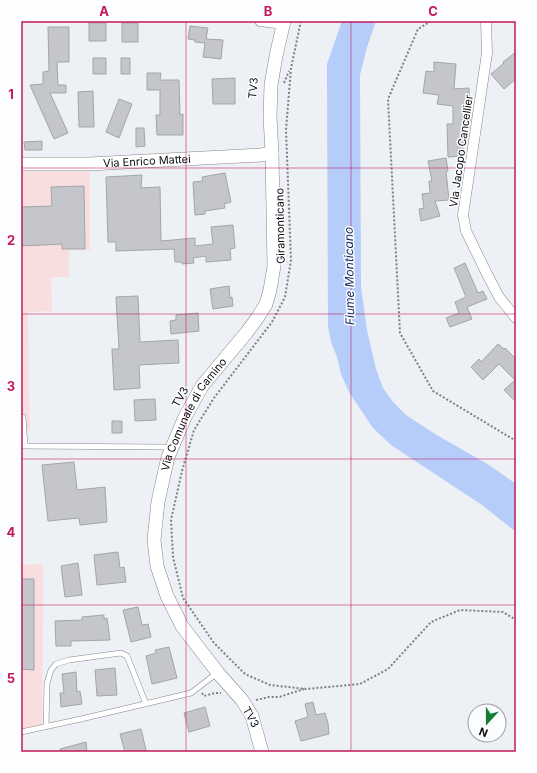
<svg xmlns="http://www.w3.org/2000/svg" width="537" height="773" font-family="Inter,sans-serif">
<style>
.commercial{fill:#f9dedf}
.water{fill:#b6cdf9}
.building{fill:#c4c6cb;stroke:#a3a5a9}
.lines{fill:none;stroke-linecap:round;stroke-linejoin:round}
.service-casing{stroke:#84868b;stroke-width:6}
.minor-casing{stroke:#84868b;stroke-width:11}
.tertiary-casing{stroke:#84868b;stroke-width:14}
.path{stroke:#7e8083;stroke-width:2;stroke-dasharray:2 2;stroke-linecap:butt}
.service{stroke:#fff;stroke-width:5}
.minor{stroke:#fff;stroke-width:10}
.tertiary{stroke:#fff;stroke-width:13}
.grid{fill:none;stroke:#c2185b;stroke-width:1;stroke-opacity:0.55}
.labels{text-anchor:middle;dominant-baseline:central;stroke-width:3;stroke-linejoin:round;paint-order:stroke}
.street-label{font-size:11px;fill:#0c0d0f;stroke:#fcfdff}
.water-label{font-size:12px;font-style:italic;fill:#152c60;stroke:#fcfdff}
.neatline{fill:none;stroke:#c2185b;stroke-width:1.5}
.grid-label{font-size:13px;text-anchor:middle;font-weight:bold;fill:#c2185b}
</style>
<rect width="100%" height="100%" fill="#edf0f4"/>
<path class="commercial" d="M90,169V250L69,249V277H51L52,311L28,312L30,431H21V170Z
M43,564L42,728L21,732V565Z"/>
<path class="water" d="M342,21H376L367,47L360,75L361,287L367,330L376,369L383,388L393,402L406,415L435,434L489,465L516,484V532L482,505L391,445L373,428L349,392L341,374L337,357L331,342L328,327L327,80V64Z"/>
<path class="building" d="M89,23H106V41H89Z
M122,23H138V42H122Z
M190,26L208,28L206,39L223,40L221,59L203,57L205,43L195,42V40L188,39Z
M48,27H69V62H57L58,85H66V93H50L68,133L54,139L30,85L43,84V72L49,71Z
M516,52V79L504,89L491,74L504,63L503,62Z
M93,58H106V74H93Z
M121,58H130V74H121Z
M434,62L456,64L454,89L469,88L470,121L469,129H463V156L448,157L447,124H453V106L437,104L439,95L423,93L426,71L434,72Z
M147,73H161L160,80H179L180,115L183,114V135H157L156,115H160V90H147Z
M235,78V104H213L212,79Z
M93,91L94,127H79L78,92Z
M119,99L132,104L119,138L106,132Z
M136,128H144L145,146L136,147Z
M42,141V150H25L24,142Z
M446,158L448,171H446L449,200L435,201L440,216L421,221L419,209L424,208L422,194L430,193L429,181H432L428,161Z
M225,173L231,202L224,204L225,208L205,211V214L195,215L193,182L203,181L202,177Z
M142,175L141,188L160,187L161,241L195,238V246L213,244L211,227L233,225L235,248L230,249L231,260L206,262V256L193,258L194,263L182,264V262H175L174,249L116,251V242H108L106,177Z
M84,186L85,249H62V244L21,246V207L52,206L51,187Z
M465,263L478,293L483,291L487,299L467,307L472,319L450,327L446,318L459,313L455,302L466,297L454,268Z
M229,286L230,298L232,297L233,306L213,309L210,289Z
M138,296L140,342L178,340L179,363L139,365L140,388L114,390L112,349H119L116,297Z
M198,313L199,331L171,334L170,321L176,320V315Z
M498,344L504,349L505,348L516,359V402L504,390L515,380L499,364L483,380L471,367L479,359L481,362Z
M155,399L156,420L135,421L134,400Z
M112,421H122V433H112Z
M74,462L77,490L105,487L107,522L80,525L79,518L48,521L42,465Z
M118,552L120,568L124,567L126,582L97,585L94,555Z
M78,563L82,595L65,597L61,566Z
M21,579H34V670L21,669Z
M138,607L142,625L148,624L151,637L131,642L123,610Z
M104,615V619L107,618L110,640L71,641V646H56L55,621L82,620V617Z
M169,647L177,678L152,684L146,656L156,653L155,650Z
M115,668L117,695L97,696L95,670Z
M76,672L77,692L80,691L82,704L61,707L60,693H64L62,674Z
M313,702L316,715L325,713L328,723L329,734L301,741L295,721L308,717L305,704Z
M205,707L210,726L189,732L184,713Z
M141,729L146,750L139,752H125L120,734Z
M86,742L87,752H60V749Z"/>
<g class="lines">
<g class="service-casing">
<path id="service" d="M21,417H23L25,446
M21,446L164,447
M46,727L47,683L51,670L56,664L69,660L121,653L127,656L146,704
M21,732L81,719L191,693L217,673"/>
</g>
<g class="minor-casing">
<path id="minor" d="M260,21L284,24
M486,21L487,53L463,215L466,231L486,272L499,297L516,318"/>
</g>
<g class="tertiary-casing">
<g id="tertiary">
<path id="s1" d="M21,164H89L261,155L272,153"/>
<path id="s2" d="M262,752L252,716L242,700L218,673L182,626L167,596L157,566L154,540L158,502L163,479L168,457L185,417L202,386L247,332L258,317L266,304L270,290L274,266L272,153L270,117L271,85L276,56L284,21"/>
</g>
</g>
<path class="path" d="M301,21L291,68L286,130L291,260L285,297L272,322L214,398L194,430L182,471L171,520L173,557L183,598L214,643L245,674L270,685L306,689L360,684L388,669L431,622L460,610L503,612L516,620
M431,21L418,29L388,99L400,333L433,391L516,441
M284,83L289,71
M202,693L204,696L215,693H221
M256,700L269,697H279L304,689"/>
<use href="#service" class="service"/>
<use href="#minor" class="minor"/>
<use href="#tertiary" class="tertiary"/>
</g>
<path class="grid" d="M186,21V752M351,21V752M21,168H516M21,314H516M21,459H516M21,605H516"/>
<g class="labels">
<g class="street-label">
<text transform="translate(253 88) rotate(-85)">TV3</text>
<text transform="translate(461 151) rotate(-82)">Via Jacopo Cancellier</text>
<text stroke="none"><textPath href="#s1" startOffset="126">Via Enrico Mattei</textPath></text>
<text transform="translate(280 226) rotate(-91)">Giramonticano</text>
<text transform="translate(180 397) rotate(-61)">TV3</text>
<text stroke="none"><textPath href="#s2" startOffset="377">Via Comunale di Camino</textPath></text>
<text transform="translate(251 717) rotate(61)">TV3</text>
</g>
<g class="water-label">
<text transform="translate(349 276) rotate(-91)">Fiume Monticano</text>
</g>
</g>
<rect width="537" height="773" fill="none" stroke="#fcfdff" stroke-width="44"/>
<g transform="translate(487 723) rotate(201)"><circle r="19" fill="#fcfdff" stroke="#9c9d9f"/>
<path d="M0-3L7 15L0 10L-7 15Z" fill="#107e34"/>
<text y="-6" font-size="11" font-weight="bold" text-anchor="middle" fill="#0c0d0f">N</text>
</g>
<rect x="22" y="22" width="493" height="729" class="neatline"/>
<g class="grid-label">
<text x="104" y="16">A</text>
<text x="268" y="16">B</text>
<text x="433" y="16">C</text>
<text x="11" y="99">1</text>
<text x="11" y="245">2</text>
<text x="11" y="391">3</text>
<text x="11" y="537">4</text>
<text x="11" y="683">5</text>
</g>
</svg>
